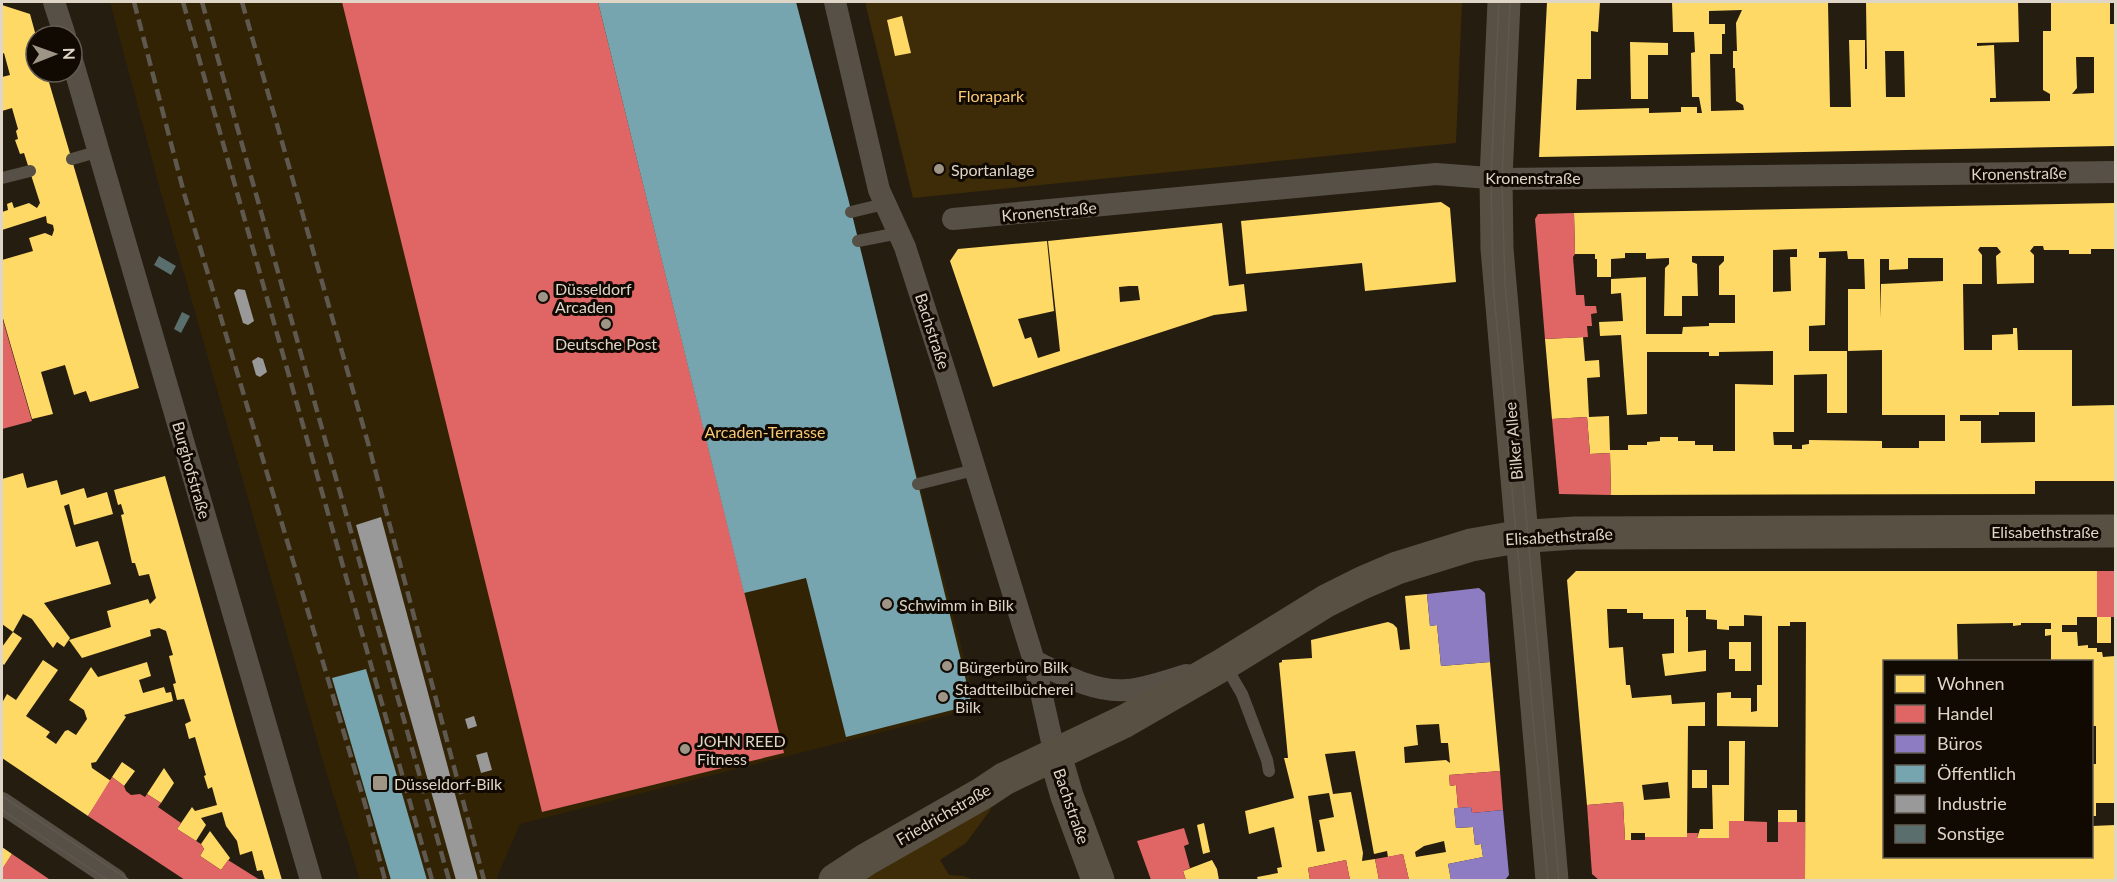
<svg xmlns="http://www.w3.org/2000/svg" width="2117" height="882" font-family="Lato,sans-serif">
<style>
.built{fill:#332305}
.green{fill:#3e2c08}
.homes{fill:#ffd966;fill-rule:evenodd}
.shops{fill:#e06666}
.offices{fill:#8e7cc3}
.public{fill:#76a5af}
.industry{fill:#999}
.building{fill:#5a6e6e}
.lines{fill:none;stroke-linecap:round;stroke-linejoin:round}
.lane{stroke:#565046;stroke-width:12}
.street{stroke:#565046;stroke-width:22}
.secondary{stroke:#585043;stroke-width:33}
.tram{stroke:#5e584f;stroke-width:1.5}
.rail{stroke:#5e584f;stroke-width:4.5;stroke-dasharray:12 6;stroke-linecap:butt}
.poi-dot{fill:#9e9587;stroke:#100a03;stroke-width:2}
.labels{text-anchor:middle;dominant-baseline:central;stroke-width:6;stroke-linejoin:round;paint-order:stroke}
.park-label{font-size:16px;fill:#fac973;stroke:#100a03}
.poi-label{font-size:16px;fill:#dfd6c8;stroke:#100a03;text-anchor:start}
.street-label{font-size:16px;fill:#dfd6c8;stroke:#100a03}
</style>
<rect width="100%" height="100%" fill="#251d0f"/>
<path class="built" d="M110,2H796L977,708L520,824L497,877V880H360L324,765L160,189Z"/>
<path class="green" d="M865,2H1462L1456,143L913,198Z
M990,807L991,809L966,843L940,860L949,875L963,876L974,880H862Z"/>
<path class="homes" d="M1547,2H1600L1598,32L1591,31V79H1577L1576,110L1649,108V113L1681,112V107H1697V113H1702L1699,97H1692L1691,53L1695,52L1694,32H1673L1672,2H1828L1830,107H1851L1849,40H1865V69H1867L1866,2H2018L2019,42L1977,43V46L1994,45L1996,98H1990V102L2050,101V94L2043,90V31H2051V2H2110V24H2115V146L1539,157ZM1742,10L1736,23L1737,51H1733V68H1735L1736,101L1743,105L1744,110L1711,111L1710,54H1722V34H1725V24H1709V11ZM1885,51H1904L1905,97H1886ZM2076,57H2094V93L2072,94L2077,88Z
M2,5L30,14L36,36V72H46L139,388L90,402L86,391L74,395L65,365L41,372L53,414L32,419L2,315V260L33,251L29,238L45,233L52,236L54,230L53,225L47,223L46,216L2,230V212L8,210L7,204L12,202L14,208L29,203L37,208L40,203L24,153L20,154L15,140L18,139L16,131L18,129L12,108L2,111V77L10,75L4,53L2,54Z
M902,16L911,53L895,56L887,20Z
M1630,42L1668,43V55H1648V99H1631Z
M1441,202L1450,208L1456,282L1365,291L1362,263L1246,274L1241,221Z
M2115,203V249H2091V254H2069V250H2044L2043,246H2034L2030,251L2034,255V283L1997,284L1996,256L2001,252L1997,247H1980L1978,250L1982,255V284H1963L1964,350H1992V335L2013,334V328H2017L2018,350H2072V406L2115,405V481H2035V494L1611,495L1610,453L1590,454L1587,417L1552,419L1545,339L1583,337L1585,361L1599,360L1600,377L1587,378L1589,417L1609,416L1610,450H1628V445H1647V442L1660,441V437H1678V441H1695V445H1713V451H1735V384L1773,385V351L1719,352V356H1709V352H1647V414L1627,415L1621,335L1600,336L1599,322L1623,321L1621,293L1611,294V279L1646,277V334H1682L1683,327L1709,326V323H1735V295H1719V266L1724,261V256H1692V262L1697,264L1698,296H1682V316H1664L1665,268L1669,264V258L1646,259V253H1625V258L1611,259V277H1597V259H1595V254H1575L1574,213ZM1797,249V257H1790L1791,291L1773,292V250ZM1847,251L1848,259H1864L1865,289H1848V351L1882,350V415H1945V441H1919V448H1882V441L1809,440V444L1802,445V449H1792V445H1774L1773,432H1794V375L1827,374V413H1847V351H1809V326L1825,325L1826,258H1819V252ZM1908,258H1943V281L1881,284L1880,318V259H1889V270L1908,269ZM1999,412H2035V442L1981,443V421H1960V415H1999Z
M1222,223L1229,286L1244,284L1247,311L1214,315L993,387L950,261L958,249L1047,241L1054,311L1018,319L1025,339L1031,337L1038,358L1060,351L1048,241ZM1129,286H1138L1140,300L1120,302L1119,287Z
M23,473L27,488L57,480L61,495L84,488L87,498L107,492L113,514L74,525L69,504L64,506L76,547L98,541L111,584L44,603L70,638L64,647L57,642L53,648L32,619L23,614L13,632L2,624V479Z
M165,476L236,725L282,880H265L262,870L257,871L252,851L240,855L237,841L226,826L222,812L201,818L206,825L196,841L177,829L192,807L195,811L217,805L212,787L208,789L204,776L206,775L195,737L189,739L185,724L191,721L184,699L177,700L173,684L176,683L169,656L173,655L166,631L159,628L150,630L151,636L82,658L69,640L111,627L107,611L148,599L150,604L156,598L149,574L139,576L135,563H132L121,515L124,514L121,504L118,505L114,490Z
M1576,571H2097V617H2111V643H2097V617H2077V625H2062V632H2077L2078,646L2088,645V648H2097V652H2102L2103,657L2115,656V803H2096V816H2092V764H2096V726H2092V662H2051V635L2045,636V629H2051V623H2021V625L2013,626V623L1957,624L1958,662H1884V856H2092V826L2115,825V880H1805L1806,622H1790V626H1778V727L1717,726V693L1731,692V698H1751V712L1757,711V685H1762V616L1744,615V626H1729V630L1717,629V620L1706,619V610H1686V617H1688V652L1706,650V671L1665,676L1662,654L1674,653V619H1643V613H1627V609H1607L1609,648L1623,647L1626,685H1630L1632,698L1671,695L1672,704L1705,702V726H1688L1687,837H1645V833H1631V840H1625L1623,802L1587,805L1567,580ZM1668,782L1670,798L1644,800L1642,785Z
M1427,594L1430,626L1437,625L1441,666L1490,662L1500,771L1449,775L1450,786L1456,785L1458,808H1454L1456,828L1473,827L1475,845L1481,844L1483,857L1448,864L1451,880H1409L1403,854L1388,857L1387,851L1374,854L1355,751L1325,754L1333,794L1351,792L1363,853L1362,861L1375,859L1379,880H1350L1346,860L1308,868L1310,880H1258L1257,877L1278,873L1277,868L1282,867L1274,827L1249,834L1245,811L1294,798L1284,758H1288L1279,663L1282,662V660L1312,658L1311,640L1388,622L1393,624L1397,628L1400,650L1410,649L1405,596ZM1439,724L1441,743H1448L1450,763L1446,760L1405,763L1404,747L1418,745L1416,725ZM1329,793L1334,817L1319,820L1325,851L1317,852L1308,796ZM1444,841L1446,852L1416,857L1415,852L1424,846Z
M13,632L22,638L4,665L2,663V647Z
M1729,642H1751V671H1735V659H1729Z
M43,660L58,670L26,716L50,732L46,737L56,744L65,731L68,730L76,735L87,719L84,710L69,700L91,667L98,677L147,662L151,676L139,680L143,693L164,687L166,693L171,692L173,701L124,715L126,717L96,762L91,763L92,768L111,781L88,816L2,758V703L7,694L16,700Z
M1729,741H1745L1744,821H1729V838H1697L1700,829H1713L1712,785H1729Z
M122,762L135,771L124,786L112,777Z
M164,768L174,783L161,803L147,794Z
M1692,770H1707V788H1692Z
M1778,810H1797V822H1778Z
M1204,823L1210,852L1203,854L1197,825Z
M210,831L230,858L221,870L200,856L204,849L201,844Z
M2,847L12,854L2,870Z
M1212,860L1217,869L1219,880H1186L1183,871Z"/>
<path class="shops" d="M342,2H598L784,753L542,812Z
M1574,213L1575,254L1573,257L1576,295H1584L1585,306H1596L1597,313L1591,314L1592,326H1587L1588,337L1545,339L1535,219L1538,214Z
M2,317L32,421L2,429Z
M1587,417L1590,454L1610,453L1611,495L1559,494L1552,419Z
M2097,571H2116V617H2097Z
M1500,771L1503,810L1472,813L1471,807L1458,808L1456,785L1450,786L1449,775Z
M112,777L124,786L126,791L131,795L140,794L145,797L147,794L161,803L158,807L181,823L177,829L201,844L204,849L200,856L221,870L228,860L260,880H185L88,816Z
M1623,802L1625,840H1645V837H1687V833H1698L1697,838H1729V821H1744L1767,822V842H1778V822H1805V880H1599L1592,874L1587,805Z
M1184,828L1189,844L1184,846L1190,868L1183,871L1186,880H1151L1137,841Z
M12,854L49,879L48,880H2V869Z
M1403,854L1409,880H1379L1375,859Z
M1346,860L1350,880H1310L1308,868Z"/>
<path class="offices" d="M1479,588L1485,593L1490,662L1441,666L1437,625L1430,626L1427,594Z
M1471,807L1472,813L1503,810L1509,875L1505,880H1451L1448,864L1483,857L1481,844L1475,845L1473,827L1456,828L1454,808Z"/>
<path class="public" d="M598,2H796L848,198L972,705L846,737L806,578L744,593Z
M366,669L427,880H391L332,678Z"/>
<path class="industry" d="M238,289L245,290L254,321L248,325L243,323L234,293Z
M258,357L263,359L267,372L260,377L256,375L252,361Z
M381,517L478,880H456L356,525Z
M474,716L477,726L468,729L465,719Z
M487,752L492,770L481,773L476,755Z"/>
<path class="building" d="M159,256L176,266L171,275L154,265Z
M182,312L190,316L181,333L174,329Z"/>
<g class="lines">
<path class="lane" d="M72,159L100,151
M2,178L30,171
M851,212L884,204
M858,241L899,233
M918,484L974,470
M1225,665L1242,694L1267,760L1269,771"/>
<path class="street" d="M54,2L65,36
M835,2L879,190L905,247L946,375L1034,661L1055,755
M72,60L311,880
M953,219L1436,174L1502,179L2116,172
M1034,661C1061,674 1095,693 1127,690C1147,688 1166,681 1186,675
M2,803L116,880"/>
<path class="secondary" d="M1504,2L1496,178L1497,249L1552,880
M1055,755L1067,796L1098,880
M835,880L867,859L983,793L1004,779L1125,721L1224,664L1326,601L1362,583L1397,568L1471,545L1517,537L1575,533L2116,531"/>
<path class="tram" d="M1499,2L1491,178L1493,283L1548,880
M1510,2L1502,179L1505,283L1559,880
M2,796L129,880
M2,810L107,880"/>
<path class="rail" d="M134,2L184,193L365,804L385,880
M183,2L432,880
M202,2L449,880
M242,2L368,443L484,880"/>
</g>
<g class="poi-dot">
<circle cx="939" cy="169" r="6"/>
<circle cx="543" cy="297" r="6"/>
<circle cx="606" cy="324" r="6"/>
<circle cx="887" cy="604" r="6"/>
<circle cx="947" cy="666" r="6"/>
<circle cx="943" cy="697" r="6"/>
<circle cx="685" cy="749" r="6"/>
<rect x="372" y="775" width="16" height="16" rx="3"/>
</g>
<g class="labels">
<g class="park-label">
<text x="991" y="95">Florapark</text>
<text x="765" y="431">Arcaden-Terrasse</text>
</g>
<g class="poi-label">
<text x="951" y="169">Sportanlage</text>
<text x="555" y="288">Düsseldorf<tspan x="555" dy="18">Arcaden</tspan></text>
<text x="606" y="343" text-anchor="middle">Deutsche Post</text>
<text x="899" y="604">Schwimm in Bilk</text>
<text x="959" y="666">Bürgerbüro Bilk</text>
<text x="955" y="688">Stadtteilbücherei<tspan x="955" dy="18">Bilk</tspan></text>
<text x="697" y="740">JOHN REED<tspan x="697" dy="18">Fitness</tspan></text>
<text x="394" y="783">Düsseldorf-Bilk</text>
</g>
<g class="street-label">
<text transform="translate(2019 173) rotate(-1)">Kronenstraße</text>
<text x="1533" y="177">Kronenstraße</text>
<text transform="translate(1049 211) rotate(-5)">Kronenstraße</text>
<text transform="translate(933 331) rotate(72)">Bachstraße</text>
<text transform="translate(1513 441) rotate(-95)">Bilker Allee</text>
<text transform="translate(192 470) rotate(74)">Burghofstraße</text>
<text x="2045" y="531">Elisabethstraße</text>
<text transform="translate(1559 536) rotate(-3)">Elisabethstraße</text>
<text transform="translate(1072 806) rotate(71)">Bachstraße</text>
<text transform="translate(943 814) rotate(-30)">Friedrichstraße</text>
</g>
</g>
<rect width="2117" height="882" fill="none" stroke="#dfd6c8" stroke-width="6"/>
<rect x="1883" y="660" width="210" height="198" fill="#100a03" stroke="#635c52" stroke-width="1.5"/>
<rect x="1895" y="675" width="30" height="18" fill="#ffd966" stroke="#635c52" stroke-width="1.5"/>
<text x="1937" y="690" font-size="18" fill="#dfd6c8">Wohnen</text>
<rect x="1895" y="705" width="30" height="18" fill="#e06666" stroke="#635c52" stroke-width="1.5"/>
<text x="1937" y="720" font-size="18" fill="#dfd6c8">Handel</text>
<rect x="1895" y="735" width="30" height="18" fill="#8e7cc3" stroke="#635c52" stroke-width="1.5"/>
<text x="1937" y="750" font-size="18" fill="#dfd6c8">Büros</text>
<rect x="1895" y="765" width="30" height="18" fill="#76a5af" stroke="#635c52" stroke-width="1.5"/>
<text x="1937" y="780" font-size="18" fill="#dfd6c8">Öffentlich</text>
<rect x="1895" y="795" width="30" height="18" fill="#999999" stroke="#635c52" stroke-width="1.5"/>
<text x="1937" y="810" font-size="18" fill="#dfd6c8">Industrie</text>
<rect x="1895" y="825" width="30" height="18" fill="#5a6e6e" stroke="#635c52" stroke-width="1.5"/>
<text x="1937" y="840" font-size="18" fill="#dfd6c8">Sonstige</text>
<g transform="translate(54 54) rotate(89)"><circle r="28" fill="#100a03" stroke="#635c52" stroke-width="1.5"/>
<path d="M0-4.5L10 22L0 15L-10 22Z" fill="#9e9587"/>
<text y="-9" font-size="16" font-weight="bold" text-anchor="middle" fill="#dfd6c8">N</text>
</g>
</svg>
